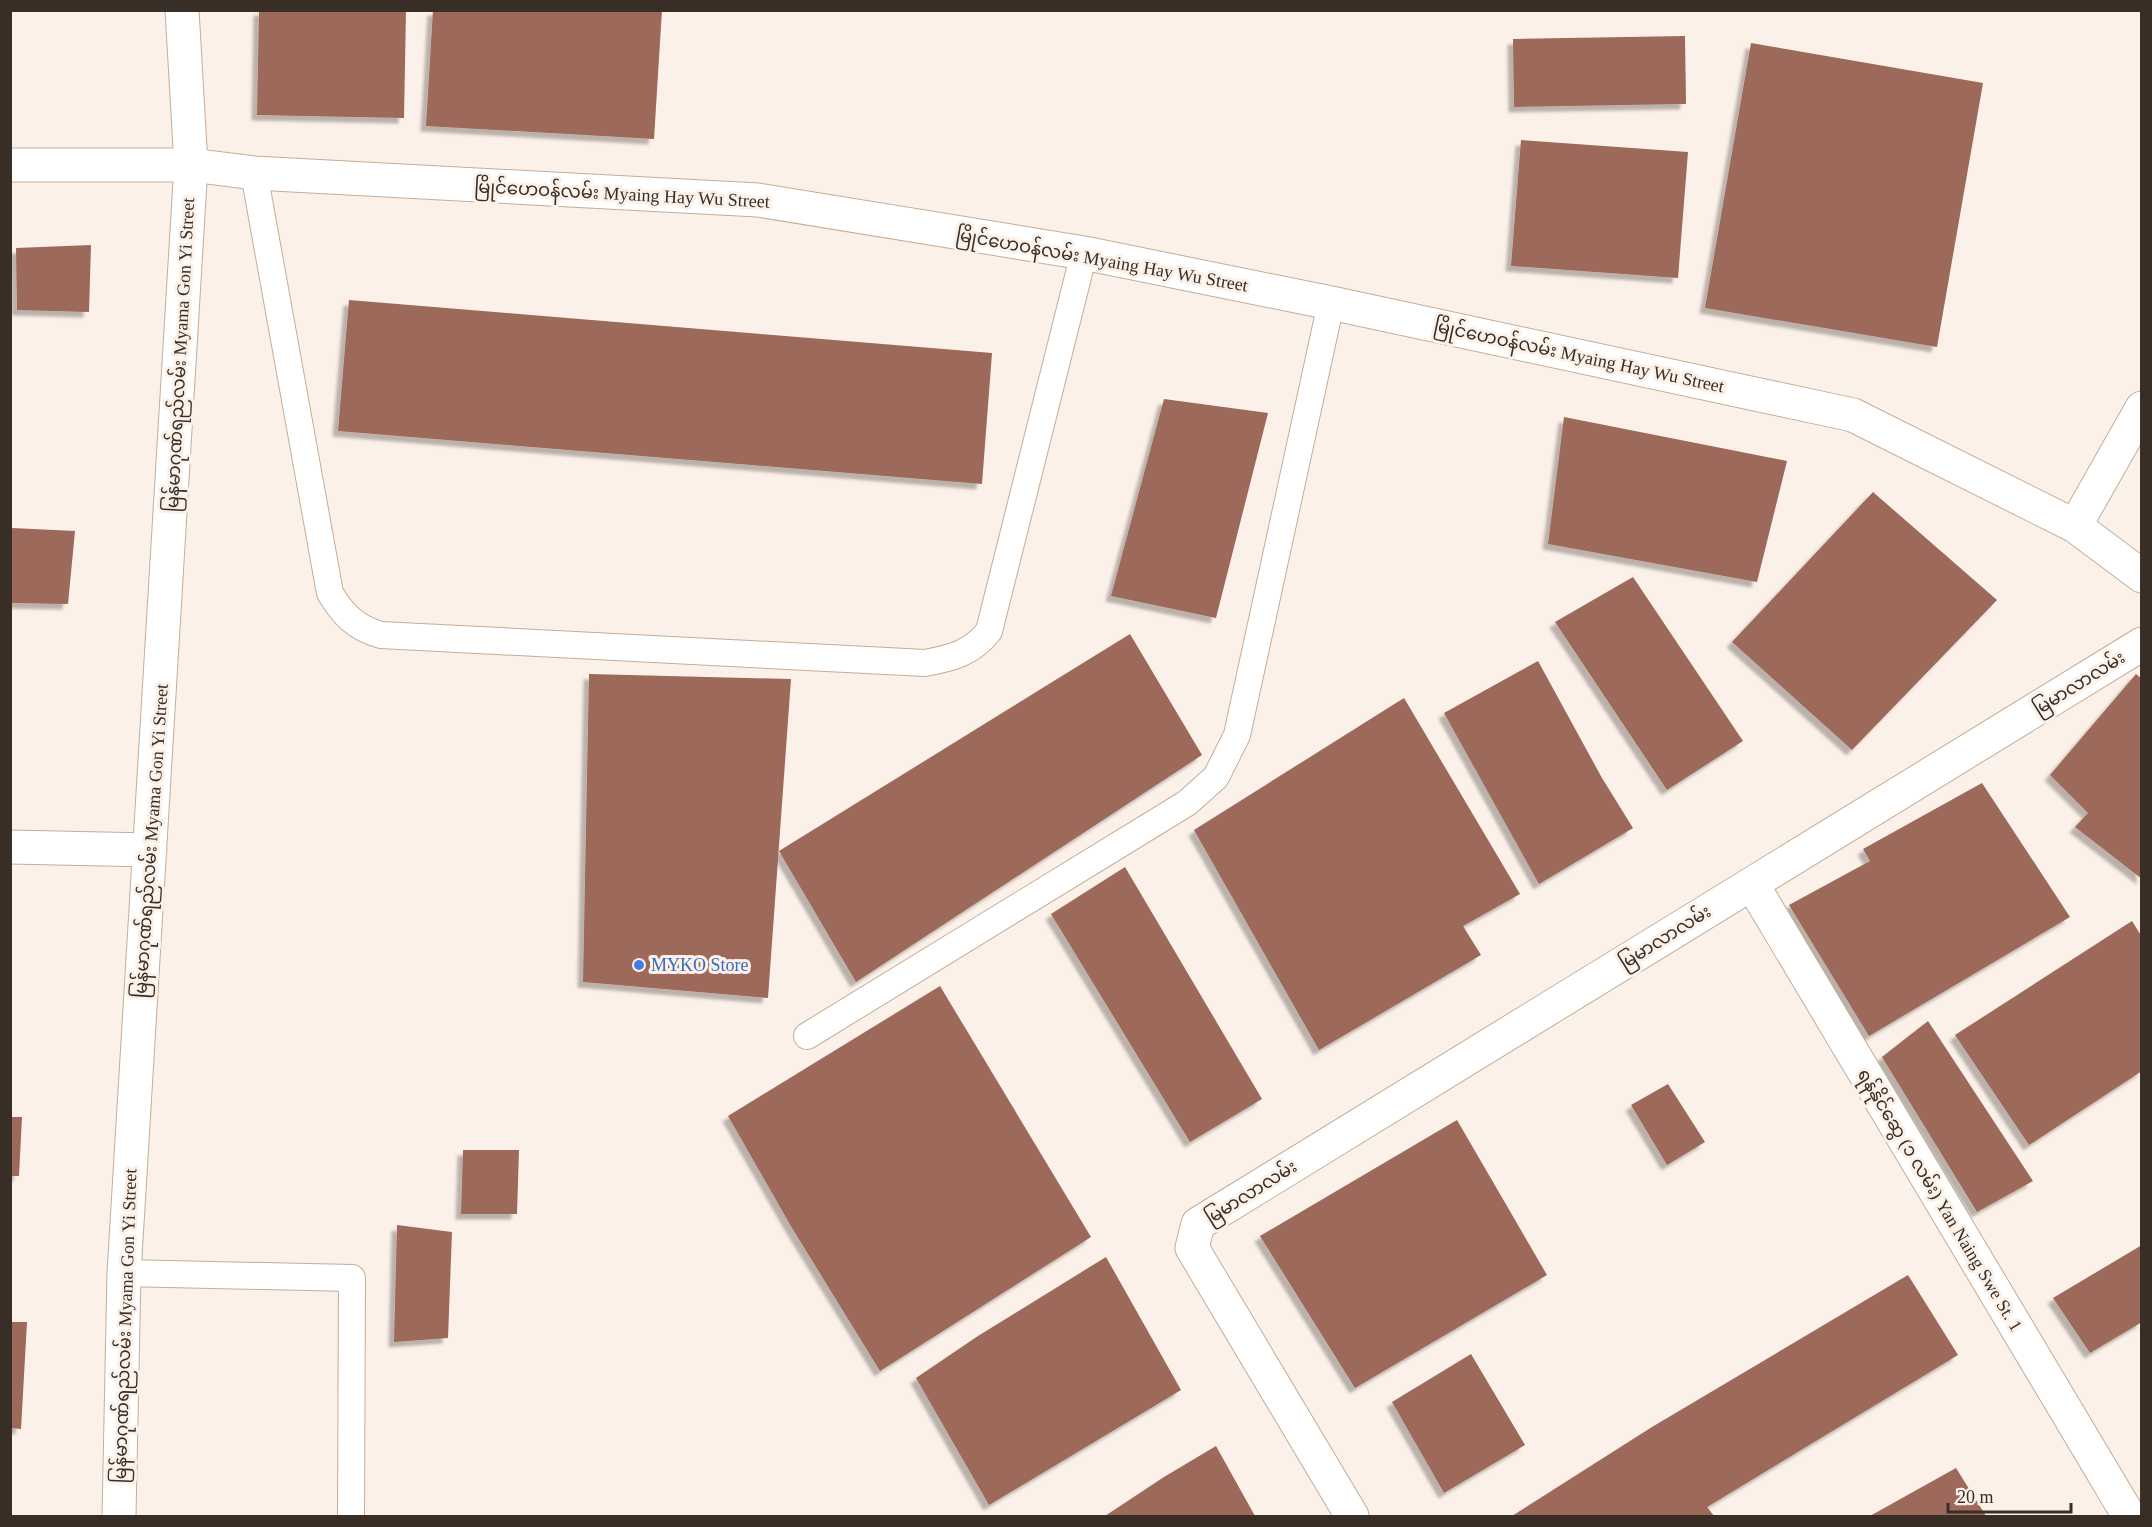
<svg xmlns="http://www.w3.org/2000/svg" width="2152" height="1527" font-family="'Times New Roman','Noto Sans Myanmar',serif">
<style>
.building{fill:#9c695a;filter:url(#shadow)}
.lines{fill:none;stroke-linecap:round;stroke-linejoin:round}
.lane-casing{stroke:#c5ad97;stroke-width:28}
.street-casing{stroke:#c5ad97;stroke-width:35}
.lane{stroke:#fff;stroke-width:26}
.street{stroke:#fff;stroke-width:33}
.shop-dot{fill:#3f7fe0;stroke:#fcf1e8;stroke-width:2}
.labels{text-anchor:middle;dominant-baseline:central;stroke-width:6;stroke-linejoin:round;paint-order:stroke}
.street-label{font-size:18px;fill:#382e25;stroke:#fcf1e8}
.shop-label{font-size:18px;fill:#366cbe;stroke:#fcf1e8;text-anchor:start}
</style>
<defs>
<filter id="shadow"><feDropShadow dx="-5.5" dy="5.5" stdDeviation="1.5" flood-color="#0004"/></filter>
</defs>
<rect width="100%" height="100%" fill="#fcf1e8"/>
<path class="building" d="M259,10H406L404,118L257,115Z
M433,10H662L654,139L426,126Z
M1685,36L1686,104L1514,107L1513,39Z
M1751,43L1983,83L1937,347L1705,308Z
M1521,140L1688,152L1678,278L1511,266Z
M91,245L89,312L17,310L16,248Z
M349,300L992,353L982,484L338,431Z
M1164,399L1268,413L1216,618L1111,596Z
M1564,417L1787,461L1757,582L1548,544Z
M1873,492L1997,600L1852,750L1732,642Z
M12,528L75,531L68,604L10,603Z
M1633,577L1743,741L1667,790L1555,622Z
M1130,634L1202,755L856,982L779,851Z
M1538,661L1602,778L1633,828L1539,884L1444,713Z
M589,674L791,679L768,998L583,982Z
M2136,674L2142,679V879L2075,827L2088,813L2050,775Z
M1404,698L1520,894L1463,926L1481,955L1319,1050L1194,830Z
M1982,783L2070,917L1869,1036L1789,905L1870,861L1863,849Z
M1125,867L1262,1099L1190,1142L1051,914Z
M2132,921L2142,937V1071L2029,1145L1955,1035Z
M940,986L1091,1237L880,1371L792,1228L728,1116Z
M1928,1021L2033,1181L1977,1212L1882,1057Z
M1668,1084L1705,1142L1667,1165L1631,1105Z
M10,1117H22L19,1176H10Z
M1457,1120L1547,1275L1355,1388L1260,1236Z
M463,1150H519L517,1214H461Z
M397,1225L452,1232L448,1338L394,1342Z
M2142,1245V1322L2090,1353L2053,1298Z
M1106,1257L1181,1390L989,1505L916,1378L978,1336Z
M1908,1275L1958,1355L1707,1507L1714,1516H1512L1652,1427Z
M10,1322H27L21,1429L10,1428Z
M1471,1354L1525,1445L1444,1493L1392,1402Z
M1216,1446L1255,1516H1105L1164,1477Z
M1956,1468L1986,1516H1870Z"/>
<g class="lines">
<g class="lane-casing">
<path id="lane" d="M254,173L330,593C343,615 356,628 381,635L925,663C952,658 972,653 989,631L1084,253
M807,1036L1187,803L1216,777L1237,735L1331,303
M124,1273L352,1278L351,1516"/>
</g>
<g class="street-casing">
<path id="street" d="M10,165H191L254,173L758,200L1084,253L1331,303L1853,415L2075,526L2142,576
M2075,526L2142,408
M10,847L150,850
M1752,884L2129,1516
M119,1516L124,1273L191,165L182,10
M1352,1516L1192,1248L1198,1224L2142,644"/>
</g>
<use href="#lane" class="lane"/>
<use href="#street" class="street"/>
</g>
<circle class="shop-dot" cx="639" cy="965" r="6"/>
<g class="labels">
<g class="street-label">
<text transform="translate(622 194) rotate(3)">မြိုင်ဟေဝန်လမ်း Myaing Hay Wu Street</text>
<text transform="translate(1102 260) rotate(10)">မြိုင်ဟေဝန်လမ်း Myaing Hay Wu Street</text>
<text transform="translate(180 355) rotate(-87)">မြန်မာဂုဏ်ရည်လမ်း Myama Gon Yi Street</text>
<text transform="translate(1579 356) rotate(12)">မြိုင်ဟေဝန်လမ်း Myaing Hay Wu Street</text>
<text transform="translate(2079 683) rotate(-32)">မြမာလာလမ်း</text>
<text transform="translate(151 841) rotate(-86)">မြန်မာဂုဏ်ရည်လမ်း Myama Gon Yi Street</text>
<text transform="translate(1665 937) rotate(-32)">မြမာလာလမ်း</text>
<text transform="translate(1251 1192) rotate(-32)">မြမာလာလမ်း</text>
<text transform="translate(1940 1200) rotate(59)">ရန်နိုင်ဆွေ (၁ လမ်း) Yan Naing Swe St. 1</text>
<text transform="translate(125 1326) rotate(-88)">မြန်မာဂုဏ်ရည်လမ်း Myama Gon Yi Street</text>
</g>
<g class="shop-label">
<text x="651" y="965">MYKO Store</text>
</g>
</g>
<rect width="2152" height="1527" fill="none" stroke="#382e25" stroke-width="24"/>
<path d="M1948 1503v9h123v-9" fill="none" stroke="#382e25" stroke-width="3"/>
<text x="1957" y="1503" font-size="18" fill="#382e25" stroke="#fcf1e8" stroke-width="4.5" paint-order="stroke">20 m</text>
</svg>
